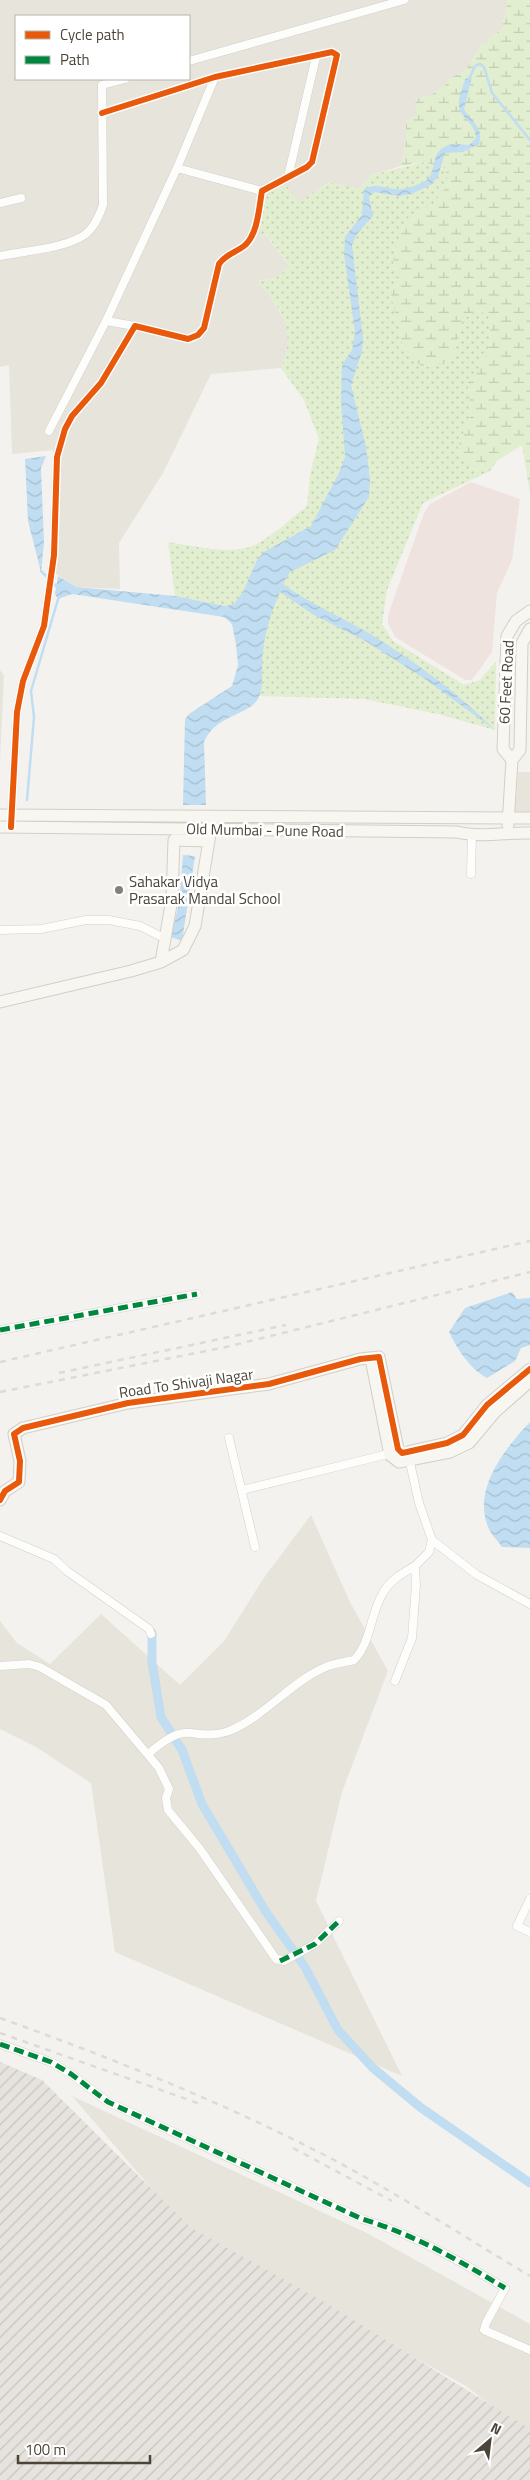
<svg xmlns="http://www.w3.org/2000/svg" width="530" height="2480" font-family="'Titillium Web',sans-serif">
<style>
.residential{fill:#e7e4dc;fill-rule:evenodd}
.industrial{fill:url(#industrial-furrows)}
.medical{fill:#eee3df}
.grass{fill:url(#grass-dots)}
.wetland{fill:url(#wetland-marsh)}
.water{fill:url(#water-waves)}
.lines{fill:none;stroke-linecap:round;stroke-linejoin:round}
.stream{stroke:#c0ddf1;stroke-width:2.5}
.canal{stroke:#c0ddf1;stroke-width:9}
.street-casing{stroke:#d2d0cb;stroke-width:9}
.secondary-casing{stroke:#d3cfc5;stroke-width:13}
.street{stroke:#fdfdfc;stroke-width:8}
.secondary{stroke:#f7f6f1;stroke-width:11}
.rail{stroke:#dbdbda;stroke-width:2.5;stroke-dasharray:6 6;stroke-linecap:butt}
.quiet{stroke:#00873e;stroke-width:5;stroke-dasharray:10 5;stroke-linecap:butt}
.cycleway-casing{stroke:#fff;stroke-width:9}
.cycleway{stroke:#e8590c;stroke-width:6}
.poi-dot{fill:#868178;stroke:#fff;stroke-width:2}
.labels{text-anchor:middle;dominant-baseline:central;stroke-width:5;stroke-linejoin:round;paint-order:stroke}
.street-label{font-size:15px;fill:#4b4439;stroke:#fff}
.poi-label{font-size:15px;fill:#4b4439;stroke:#fff;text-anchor:start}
</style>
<defs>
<pattern id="industrial-furrows" width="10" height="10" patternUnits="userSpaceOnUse" patternTransform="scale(1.25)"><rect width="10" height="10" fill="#e6e2de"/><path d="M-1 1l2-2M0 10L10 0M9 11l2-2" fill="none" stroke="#c7c3bf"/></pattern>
<pattern id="grass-dots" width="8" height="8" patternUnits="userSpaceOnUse" patternTransform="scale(1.25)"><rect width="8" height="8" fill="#e1eecf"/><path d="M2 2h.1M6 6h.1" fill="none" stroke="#c3cdb2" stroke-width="1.8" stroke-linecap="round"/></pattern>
<pattern id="wetland-marsh" width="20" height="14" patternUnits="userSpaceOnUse" patternTransform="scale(1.25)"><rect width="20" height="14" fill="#e1eecf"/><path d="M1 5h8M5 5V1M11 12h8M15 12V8" fill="none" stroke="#c3cdb2"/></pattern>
<pattern id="water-waves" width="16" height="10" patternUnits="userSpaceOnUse" patternTransform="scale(1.25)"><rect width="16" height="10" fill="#c0ddf1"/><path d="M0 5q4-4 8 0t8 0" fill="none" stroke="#a6bfcf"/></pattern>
</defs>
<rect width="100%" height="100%" fill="#f4f2ee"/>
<path class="residential" d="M0,0H508L502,29L482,44L466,70L449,79L445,86L432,94L415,100L418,115L406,120V143L401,166L372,175L359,189L329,182L299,203L262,237L265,234L290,267L275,278L258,281L272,299L287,325L289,342L286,356L281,368L211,374L163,473L119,543L120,589L76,587L50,570L53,450L12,454L9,365L0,367ZM16,16H189V79H16Z
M0,670L4,675L0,761Z
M518,772H530V815H515Z
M311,1515L350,1602L388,1671L342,1792L316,1901L402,2076L115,1952L91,1783L36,1747L0,1729V1621L17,1643L50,1664L101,1614L180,1685L224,1641L263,1579Z
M72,2096L367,2233L530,2324V2436L466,2386L211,2246L169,2209Z"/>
<path class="industrial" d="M0,2062L42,2080L190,2227L326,2303L530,2429V2480H0Z"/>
<path class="medical" d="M471,482L520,499L512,560L497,593L492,652L475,676L471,680H465L395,637L388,623V615L424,513L430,504Z"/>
<path class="grass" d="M424,162L445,170L449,183L433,204L405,220L393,261L396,277L391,296L422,367L444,364L455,351L462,320L477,310L488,315C495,348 487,356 468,383L471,415L458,446L463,461L477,471H490L423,503L387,590L382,624L393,641L464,685L480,680L496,661L495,730L438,714L364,699L260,696L262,664L236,644L232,624L224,617L225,606L175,596L168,542C194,546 220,553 246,548C265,544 291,518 307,506L310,475L319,439L304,400L281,368C297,330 282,311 258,281L275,278L290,267L266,234L261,238L259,218L266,195L286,185L299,202L329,182L359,189L372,175Z"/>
<path class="wetland" d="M508,0H530V494L522,445L497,461L490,471H477L463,461L458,446L471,415L468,383C487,356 495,348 488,315L477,310L462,320L455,351L444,364L422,367L403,347L391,296L396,277L393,261L405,220L433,204L449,183L445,169L424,162L401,166L406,143V120L417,115L415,100L432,94L445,86L448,79L466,70L482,44L502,29Z"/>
<path class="water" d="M472,76L464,109C471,122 484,127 479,144L463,152L445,153L438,176L431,185L411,194L400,196L374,192L369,197L373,216L357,234L352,245L363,339L362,351L351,385L366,447L370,479L369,497L335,550L290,572L283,584C311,605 343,617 372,635C417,663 458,693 495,730L425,679L367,642L314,615L280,592C272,610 265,631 263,651C261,663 264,687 259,697C250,716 215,714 204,742L206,805H183L185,719L189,714L232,686L238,665L236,644L232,624L224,617L72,594L58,599L55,594L58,576L76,587L175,596L225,606L234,604L243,592L257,560L264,552L311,526L339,473L345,457L341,399L342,365L352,350L355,332L344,254L345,237L362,215L364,189C375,183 383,188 395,189C404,190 416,186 425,181C438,174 429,153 446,146C452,143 462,145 469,145L476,138C476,122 458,118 459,103C459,95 463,87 465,79Z
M46,456L41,468L44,543L41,572L28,521L25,459Z
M183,855L195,856L182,941L171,937L179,903Z
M512,1292L517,1299L530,1298V1345L521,1348L515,1361L487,1378C469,1368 458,1350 449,1332L465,1308Z
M530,1422V1548L502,1547C497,1540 489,1532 487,1524C474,1487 506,1447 530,1422Z"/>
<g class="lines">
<path class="stream" d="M468,81L475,66L480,64L484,67L492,93L530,140
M41,571L58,588
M27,800L34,717L31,691L59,596"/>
<path class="canal" d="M152,1633V1662L161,1717L182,1750L202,1804L266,1912L305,1967L338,2030L373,2068L420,2107L530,2183"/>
<g class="street-casing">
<path id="street" d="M189,61L404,0
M177,168L262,191
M288,177L316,57
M0,203L21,198
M0,256C24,251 60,249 81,237C93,231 99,217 103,205L102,85L125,79
M135,326L106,321L177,168L215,77
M49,431L106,321
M11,827L17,712L23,681L44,626L54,555L57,457L65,429L72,416L101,383L135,326L188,339L198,335L204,328L219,264C226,254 235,253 244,246C258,235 259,207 262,191L307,167L312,162L337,55L332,52L215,77L102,113
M471,874L472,836
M0,930L41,929L86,920H109L140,926L166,939
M0,1330L197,1294
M229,1438L255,1547
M409,1458L419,1503L432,1540L477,1575L530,1604
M242,1490L392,1453
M0,1536L54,1559L67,1571L149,1629L151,1634
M0,1666L29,1664L40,1667L106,1705L159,1768L169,1789L166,1798L168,1810L200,1849L276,1959L284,1961L315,1944L339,1921
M395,1681L412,1638L416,1585L415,1566L429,1552L432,1540
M148,1754C160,1744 175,1731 191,1733C203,1735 218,1735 229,1731C266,1716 291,1681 328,1666C336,1663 346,1662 354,1660C371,1643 370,1614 383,1593C390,1580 403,1573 415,1566
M530,1899L517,1926L530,1932
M0,2044L51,2062L71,2074L108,2102L362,2219C413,2234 460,2261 505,2288L486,2323L484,2330L530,2350"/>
</g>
<g class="secondary-casing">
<path id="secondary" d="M512,760L503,749L507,636L516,621L530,611
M0,815L530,818
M508,825L512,760L520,750L522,643L530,629
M0,827L457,832C481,838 506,832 530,833
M161,962L172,899L174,840L208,841
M0,1002L131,971L161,962L183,950L195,926L212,822
M371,1359L390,1455L399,1462L450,1452L469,1443L495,1412L530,1381
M0,1500L5,1491L19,1482L20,1461L14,1434L23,1428L128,1403L269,1384L360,1359L379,1357L398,1449L402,1453L407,1452L447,1443L463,1435L487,1405L530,1369"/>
</g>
<use href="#street" class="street"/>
<use href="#secondary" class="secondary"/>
<path class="rail" d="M0,1362L530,1241
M59,1373L286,1325
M0,1392L226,1347L530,1272
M0,2018C114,2059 227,2104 334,2160C401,2196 465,2237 530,2276
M0,2033L203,2105
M293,2148L392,2201"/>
<path class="quiet" d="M0,1330L197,1294
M280,1961L315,1944L339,1921
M0,2044L51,2062L71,2074L108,2102L362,2219C413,2234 460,2261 505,2288"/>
<g class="cycleway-casing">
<path id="cycleway" d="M11,827L17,712L23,681L44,626L54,555L57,457L65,429L72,416L101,383L135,326L188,339L198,335L204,328L219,264C226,254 235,253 244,246C258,235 259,207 262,191L307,167L312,162L337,55L332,52L215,77L102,113
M0,1500L5,1491L19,1482L20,1461L14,1434L23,1428L128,1403L269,1384L360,1359L379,1357L398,1449L402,1453L407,1452L447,1443L463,1435L487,1405L530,1369"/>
</g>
<use href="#cycleway" class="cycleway"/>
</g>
<circle class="poi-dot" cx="119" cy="890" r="5"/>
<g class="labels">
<g class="street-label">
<text transform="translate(506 682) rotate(-87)">60 Feet Road</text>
<text transform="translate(265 830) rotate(1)">Old Mumbai - Pune Road</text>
<text transform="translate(186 1383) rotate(-8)">Road To Shivaji Nagar</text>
</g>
<g class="poi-label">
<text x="129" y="881">Sahakar Vidya<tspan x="129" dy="17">Prasarak Mandal School</tspan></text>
</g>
</g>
<rect x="15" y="15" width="175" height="65" fill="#ffffff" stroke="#b7b4b0"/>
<rect x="25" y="31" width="25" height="8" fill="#e8590c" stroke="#b7b4b0"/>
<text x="60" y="40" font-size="15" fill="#4b4439">Cycle path</text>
<rect x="25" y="56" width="25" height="8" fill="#00873e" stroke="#b7b4b0"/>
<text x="60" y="65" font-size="15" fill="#4b4439">Path</text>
<g transform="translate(490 2440) rotate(28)" stroke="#ffffff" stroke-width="4" paint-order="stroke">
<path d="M0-4L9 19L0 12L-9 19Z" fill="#4b4439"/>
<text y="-8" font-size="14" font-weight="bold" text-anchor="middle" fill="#4b4439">N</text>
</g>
<path d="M18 2455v8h132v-8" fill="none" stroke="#4b4439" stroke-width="2.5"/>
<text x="25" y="2455" font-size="15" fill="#4b4439" stroke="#ffffff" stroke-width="4" paint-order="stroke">100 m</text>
</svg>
